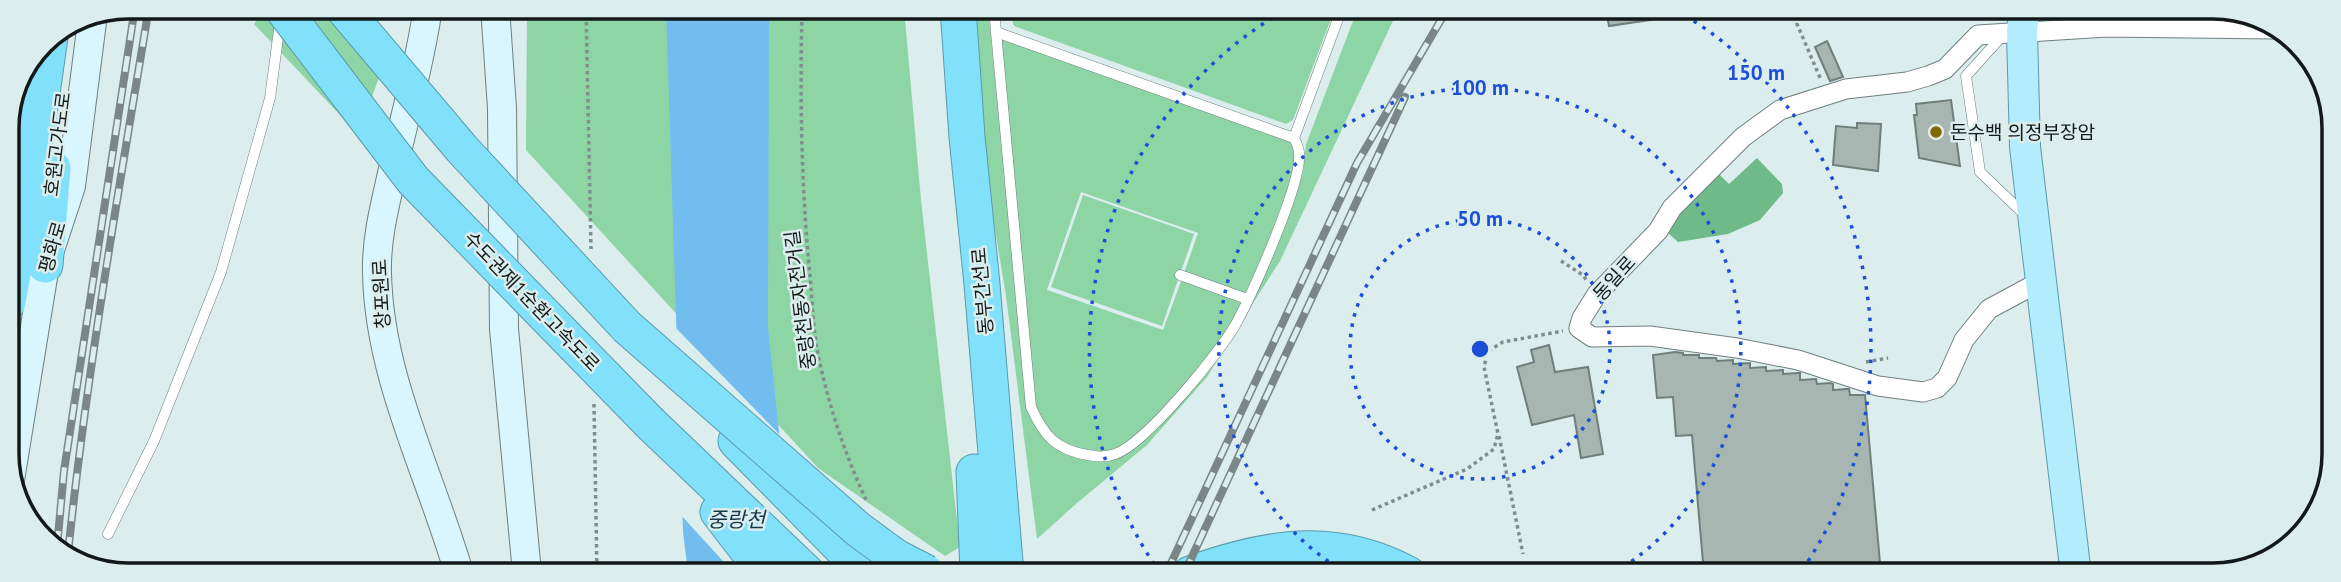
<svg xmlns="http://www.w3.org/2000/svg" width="2341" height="582" font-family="'PT Sans','Noto Sans KR',sans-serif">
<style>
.green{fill:#8ed5a5}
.forest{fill:#70ba89}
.water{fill:#71bdef}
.pier{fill:#dbeded}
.building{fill:#a7b6b1;stroke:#707f7a;stroke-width:2}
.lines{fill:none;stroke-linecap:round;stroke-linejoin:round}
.lane-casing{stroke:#6f7f7e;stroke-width:11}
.street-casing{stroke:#6f7f7e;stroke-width:21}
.secondary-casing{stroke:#6f7f7e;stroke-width:30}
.primary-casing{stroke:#5a9aab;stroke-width:32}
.highway-casing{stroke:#5a9aab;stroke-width:37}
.path{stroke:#808d8d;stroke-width:3.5;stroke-dasharray:3.5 3.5;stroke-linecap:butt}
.lane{stroke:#fff;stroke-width:10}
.street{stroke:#fff;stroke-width:19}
.secondary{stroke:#d9f6fe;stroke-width:28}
.primary{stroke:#b3ecfc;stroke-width:30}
.highway{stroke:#81e0fa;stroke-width:35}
.rail-casing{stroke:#7b8787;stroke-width:8}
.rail{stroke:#dbeded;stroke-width:5;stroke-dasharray:16;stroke-linecap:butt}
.highway-bridge-casing{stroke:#5a9aab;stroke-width:37;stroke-linecap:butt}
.highway-bridge{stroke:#81e0fa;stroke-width:35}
.ring{fill:none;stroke:#1d4ed8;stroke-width:3.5;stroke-dasharray:3.5 7}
.poi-dot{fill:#836800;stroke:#dbeded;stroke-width:2.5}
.labels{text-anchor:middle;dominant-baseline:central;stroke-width:5;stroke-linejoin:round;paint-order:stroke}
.poi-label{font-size:19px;fill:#131919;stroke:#dbeded;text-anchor:start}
.street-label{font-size:19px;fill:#131919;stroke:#dbeded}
.water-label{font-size:21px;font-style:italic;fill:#15374c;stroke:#dbeded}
.rim{fill:none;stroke:#131919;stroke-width:3.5}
.centre{fill:#1d4ed8;stroke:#dbeded;stroke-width:3.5}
.ring-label{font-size:21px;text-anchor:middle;font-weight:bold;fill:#1d4ed8;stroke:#dbeded;stroke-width:5;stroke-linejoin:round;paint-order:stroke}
</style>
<rect width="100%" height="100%" fill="#dbeded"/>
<path class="green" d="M265,7H364L393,40L358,134L254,24Z
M527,7L904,8L921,200L960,547L945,556L818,468L526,150Z
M975,8H988L1025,381L1038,428L1074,456L1124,452L1237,328L1207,377L1147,445L1077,503L1037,539L1006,296L983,157Z
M1012,8H1335L1293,120L1286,124L1014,26L1010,14Z
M1358,8H1399L1280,261L1239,325L1273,252L1303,173L1306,144Z
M1001,38L1292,140L1296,153L1294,171L1266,247L1245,294L1184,273L1198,233L1081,192L1047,290L1163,330L1182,279L1243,301C1221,352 1182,395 1140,431C1132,438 1124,447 1115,451C1107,454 1096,453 1088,452C1058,447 1046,433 1035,406Z
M1083,195L1194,234L1162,326L1051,287Z"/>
<path class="forest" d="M1757,158L1782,184L1783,193L1760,220L1728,234L1678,242L1667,232L1679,213L1718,173L1729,184Z"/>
<path class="water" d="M666,8H769L768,328L794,573H688L683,532Z"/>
<path class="pier" d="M673,325L783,438L798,573H734L679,513Z"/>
<path class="building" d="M1606,9H1671V17L1609,26Z
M1827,41L1843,77L1830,81L1815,47Z
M1951,100L1960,166L1919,158L1914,115H1917L1916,104Z
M1857,123L1881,124L1878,171L1833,165L1836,126L1857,128Z
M1549,345L1555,372L1588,367L1603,454L1581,458L1574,415L1532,425L1517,367L1534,362L1531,350Z
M1675,352L1683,353V355H1699V358H1716L1717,361L1733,360V364L1750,363V368L1766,367V371L1783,370V374L1798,373H1800V380L1816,379L1817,384L1830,383L1833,384V390L1846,389H1849L1850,395H1865L1881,574H1704L1692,435L1676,436L1673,397L1657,398L1653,355Z"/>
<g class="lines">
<g class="lane-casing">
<path id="lane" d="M999,8L995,20L996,32L1294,138L1342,8
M996,32L1031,407C1044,436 1056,450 1088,455C1097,457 1107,457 1115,454C1145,444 1221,352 1237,322C1252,294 1303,181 1299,153C1299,148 1296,142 1294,138
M2004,34L1966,76L1980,172L2025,215
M1180,275L1247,299
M108,534L154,441L221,272L270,98L280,22"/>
</g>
<g class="street-casing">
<path id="street" d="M2201,9L2204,28
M2041,281L1989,309L1964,340L1947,378L1937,388L1923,392L1878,386L1798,360L1737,348L1650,336L1592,337L1579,328L1582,318L1597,294L1658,231L1672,208L1743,137L1780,110L1846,89L1907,82L1928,76L1945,69L1978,35L2107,27L2273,29"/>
</g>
<g class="secondary-casing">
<path id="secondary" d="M428,7C420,65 403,122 391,178C384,209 376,241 377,273C379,378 430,473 459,573
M495,7L502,108L504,329L527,573
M8,198L25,81
M10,480L45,265L71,186L93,14"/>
</g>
<g class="primary-casing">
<path id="primary" d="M2024,9L2022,32L2025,147L2076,575"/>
</g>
<g class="highway-casing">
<path id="highway" d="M958,8L967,137L982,284L1006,574
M45,265L53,168
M8,302L30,178L50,37
M650,423L807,573
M736,441L866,573
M974,472L978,573
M718,512L765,573
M1190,574C1266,547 1334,534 1408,574
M1286,574H1322"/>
</g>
<path class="path" d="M586,8L591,249
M802,8C800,97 801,186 810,275C812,300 813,325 817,349C827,401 845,455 867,502
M1798,9L1797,24L1821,80
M1561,261L1583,275L1587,281
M1866,362L1888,358
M594,404L597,573
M1499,436L1523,554
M1372,510L1467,469L1494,449L1498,434L1484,367L1488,351L1503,342L1563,331"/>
<use href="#lane" class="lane"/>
<use href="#street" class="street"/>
<use href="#secondary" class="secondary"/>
<use href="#primary" class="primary"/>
<use href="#highway" class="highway"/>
<g class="rail-casing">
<path id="rail" d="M57,547L64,471L135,7
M68,553C87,370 119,189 149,7
M1166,574L1357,163L1445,13
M1184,574L1405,97"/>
</g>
<use href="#rail" class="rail"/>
<g class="highway-bridge-casing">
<path id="highway-bridge" d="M281,7L413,180L650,423
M342,7L462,149L627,327L859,530L896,557L927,573"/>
</g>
<use href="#highway-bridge" class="highway-bridge"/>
</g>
<g class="ring">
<circle cx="1480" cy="349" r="130"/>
<path d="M1346 573A261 261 0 1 1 1612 574"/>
<path d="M1160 573A391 391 0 0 1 1287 9M1676 10A391 391 0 0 1 1800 573"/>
</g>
<circle class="poi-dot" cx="1936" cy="132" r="7"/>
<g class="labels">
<g class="poi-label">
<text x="1950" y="132">돈수백 의정부장암</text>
</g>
<g class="street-label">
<text transform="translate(57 144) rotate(-83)">호원고가도로</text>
<text transform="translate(52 247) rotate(-74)">평화로</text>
<text transform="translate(1614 278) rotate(-48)">동일로</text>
<text transform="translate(982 291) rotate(-95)">동부간선로</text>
<text transform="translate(381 294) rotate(-93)">창포원로</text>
<text transform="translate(800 300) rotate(-97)">중랑천동자전거길</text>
<text transform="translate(532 301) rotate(46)">수도권제1순환고속도로</text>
</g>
<g class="water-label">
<text x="736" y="519">중랑천</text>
</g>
</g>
<path d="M0 0H2341V582H0ZM128 19H2213A109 109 0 0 1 2322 128V454A109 109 0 0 1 2213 563H128A109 109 0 0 1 19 454V128A109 109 0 0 1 128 19Z" fill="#dbeded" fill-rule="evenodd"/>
<path class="rim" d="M128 19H2213A109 109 0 0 1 2322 128V454A109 109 0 0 1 2213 563H128A109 109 0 0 1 19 454V128A109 109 0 0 1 128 19Z"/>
<circle cx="1480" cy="349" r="10" class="centre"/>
<g class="ring-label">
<text x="1756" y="80">150 m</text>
<text x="1480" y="95">100 m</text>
<text x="1480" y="226">50 m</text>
</g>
</svg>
